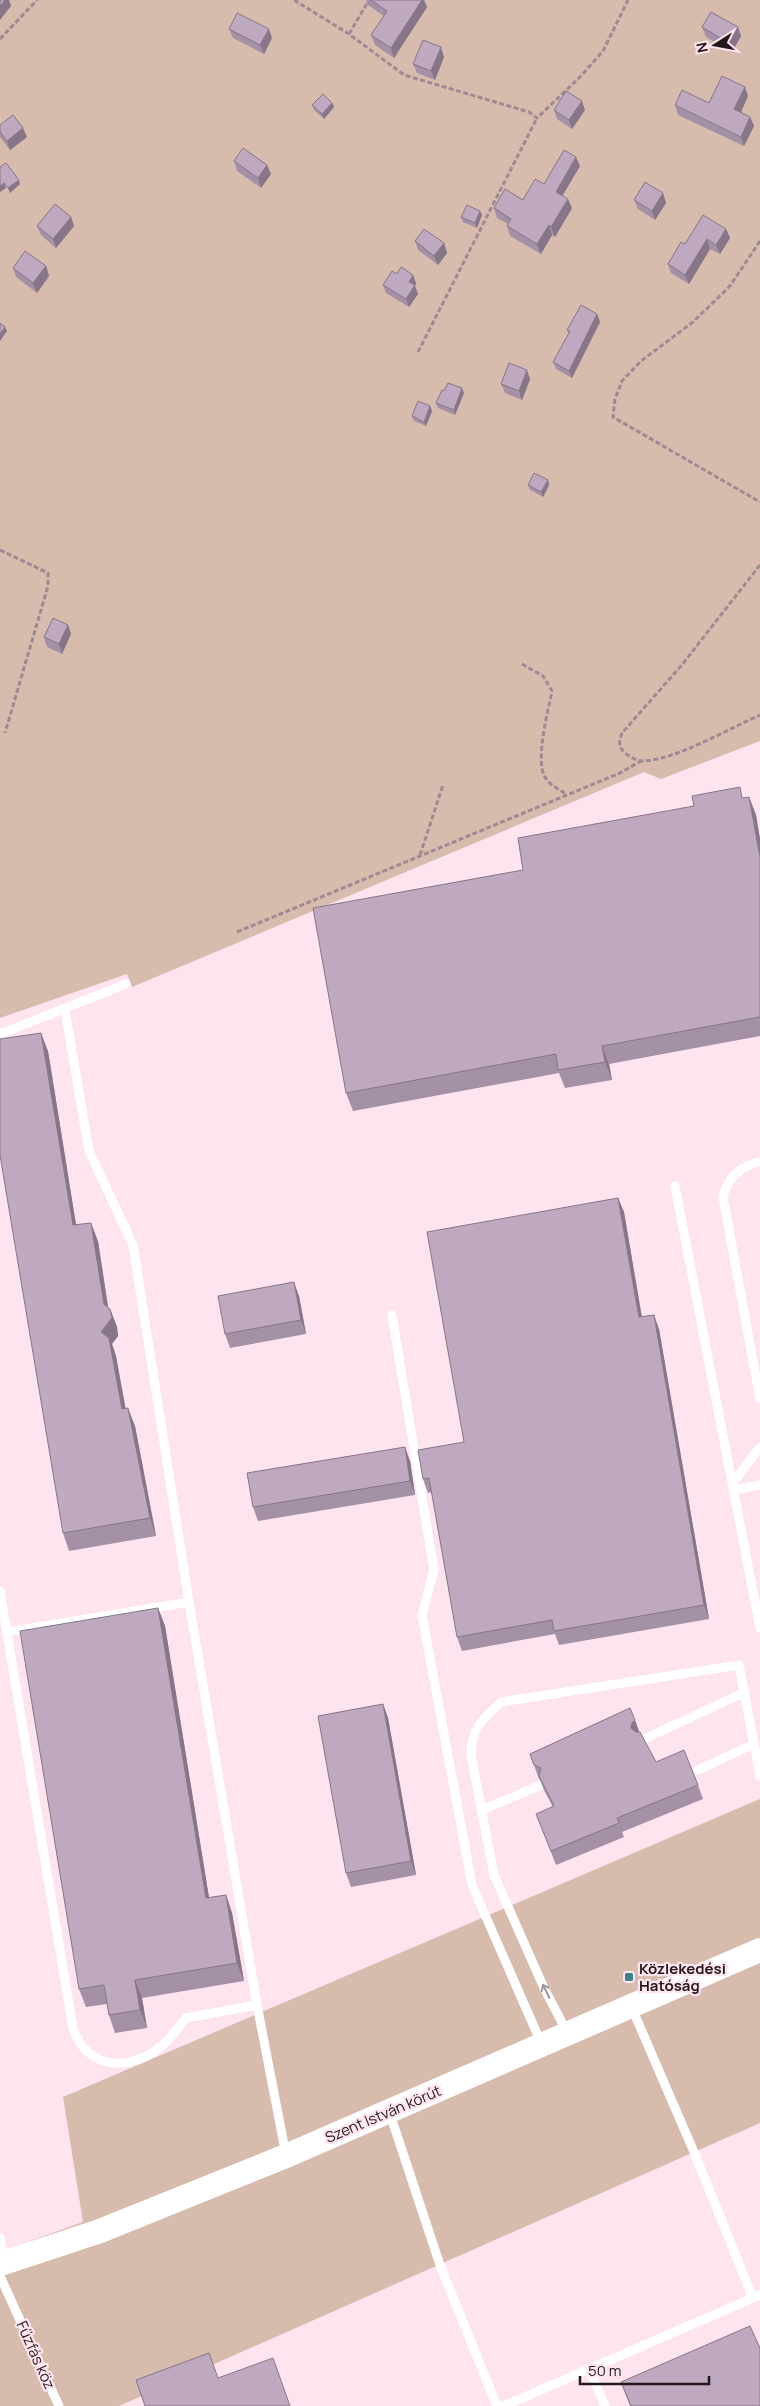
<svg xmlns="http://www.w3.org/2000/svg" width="760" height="2406" font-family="Manrope,sans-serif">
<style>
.green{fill:#d7bbad}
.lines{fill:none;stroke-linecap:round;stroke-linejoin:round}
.path{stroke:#9e8a92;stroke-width:3;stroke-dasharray:5 2.5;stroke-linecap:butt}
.service{stroke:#fff;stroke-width:9}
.tertiary{stroke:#fff;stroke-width:24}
.wall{fill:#a491a6}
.shaded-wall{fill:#867687}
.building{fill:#bfa9c1;stroke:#867687}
.oneway{stroke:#9c9799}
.poi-dot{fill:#3c838d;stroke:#fee4ee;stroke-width:2}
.labels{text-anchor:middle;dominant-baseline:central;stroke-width:4.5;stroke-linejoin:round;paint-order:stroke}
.poi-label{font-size:15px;font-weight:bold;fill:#23181c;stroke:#fee4ee;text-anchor:start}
.street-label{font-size:15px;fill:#23181c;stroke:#fee4ee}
</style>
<rect width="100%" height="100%" fill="#fee4ee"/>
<path class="green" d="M0,0H760V741L661,779L644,772L132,987L127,974L0,1018Z
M760,1799V2123L119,2406H0V2252L83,2222L63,2097Z"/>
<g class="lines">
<path class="path" d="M294,0L349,34L404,75L529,112L537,118L580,77L603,51L628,0
M349,34L369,0
M0,39L37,0
M760,241L730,286L693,322L641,361L622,381L615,399L613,417L760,502
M418,352L537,118
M0,550L48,573V586L5,733
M760,565L681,666L622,733C619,741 618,747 625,753C630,757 637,761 642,761C676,760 728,729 760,715
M522,664L543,676L552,691C548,711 535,760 545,777C549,785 559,789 566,794
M420,855L443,785
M237,932L620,773L641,761"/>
<path class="service" d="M65,1010L89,1151L133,1245L189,1602L257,2005L286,2155
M0,1034L126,984
M760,1162C740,1166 728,1177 723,1197L760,1399
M675,1186L760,1628
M392,1315L434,1570L422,1615L424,1626L472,1885L542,2045
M732,1484L760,1447
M733,1490L760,1485
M0,1591L73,2028C88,2073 135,2072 166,2042C173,2035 179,2026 186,2018L257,2005
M7,1632L189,1602
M642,1740L745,1692
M698,1770L754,1744
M482,1810L541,1785
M631,2006L694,2152L753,2298
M567,2032L544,1988L494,1875L471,1755C471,1729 482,1719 501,1702L739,1665L760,1776
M389,2111L440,2265L497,2406
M0,2238L4,2262
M0,2276L59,2406
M589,2369L605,2406
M504,2406L760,2295"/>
<path class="tertiary" d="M0,2264L100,2231L286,2156L760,1950"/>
</g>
<path class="wall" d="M366,0H424L427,7L394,58L375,45L371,35L384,16L368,5Z
M702,27H738L741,36L732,52L706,37Z
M229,29L272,38L264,54L233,38Z
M444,57L435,80L417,73L413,64Z
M748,96L741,112L750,117L754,126L744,146L678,115L675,105L709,103Z
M332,103L334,107L324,119L314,110L312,105Z
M554,110H585L572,129L557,119Z
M0,125L27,137L10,150L0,137Z
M234,161L267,165L271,174L261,188L237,171Z
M580,166L563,195L572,208L555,237L552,235L541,254L510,236L507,226L508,224L497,218L494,208L523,200L544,184Z
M634,200L666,203L655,220L638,209Z
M480,211L482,215L477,228L463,222L461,217Z
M71,217L74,226L56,248L41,235L37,226Z
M726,229L730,238L720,254L710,249L689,284L671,273L668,264L685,244Z
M415,241L444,243L447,253L438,265L418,250Z
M46,266L49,276L37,293L16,277L13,268Z
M397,274L413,275L416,283L415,286L418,294L409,307L386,293L383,285Z
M597,314L600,322L572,378L556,369L553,362L569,333L567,330Z
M530,379L522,400L505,393L501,384Z
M464,393L455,415L438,408L436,403Z
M430,406L432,411L426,426L414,421L412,416Z
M548,480L549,485L543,497L530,490L528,485Z
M68,625L71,634L62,654L47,647L44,637Z
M749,797L756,815L760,839V1036L609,1064L612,1080L565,1088L559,1073L353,1111L346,1093L523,870L744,798Z
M48,1051L76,1225L98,1241L108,1307L110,1309L117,1327L118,1336L112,1344L116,1356L125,1408L135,1426L156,1536L69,1551L63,1533Z
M618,1198L624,1212L642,1317L659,1329L709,1619L559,1645L555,1634L462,1651L457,1637L432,1492L428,1493L423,1479L464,1442Z
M299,1296L306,1334L230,1348L225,1334Z
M410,1461L415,1495L258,1521L253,1507Z
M158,1608L165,1626L209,1898L226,1895L232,1913L244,1981L142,1998L147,2028L115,2033L109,2015L107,2004L86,2007L79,1989Z
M383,1704L388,1718L416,1875L351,1887L346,1873Z
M630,1708L639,1732L656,1762L698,1785L703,1799L622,1832L624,1837L556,1865L536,1814L553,1807L544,1790L540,1780L539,1779L530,1754Z
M621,2382L760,2406H630Z"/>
<path class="shaded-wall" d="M5,0H9L11,6L0,20V6Z
M422,0H424L427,7L394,58L391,48Z
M738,27L741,36L732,52L729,43Z
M269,29L272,38L264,54L260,45Z
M441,47L444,57L435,80L431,71Z
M745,87L748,96L738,119L734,109Z
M582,101L585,110L572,129L569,120Z
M332,103L334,107L324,119L322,114Z
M750,117L754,126L744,146L741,137Z
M23,128L27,137L10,150L7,141Z
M576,157L580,166L559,201L556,192Z
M267,165L271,174L261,188L258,178Z
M19,180L20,184L10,193L8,188Z
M4,183L6,188L0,192V186Z
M663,193L666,203L655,220L652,211Z
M568,199L572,208L555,237L551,227Z
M480,211L482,215L477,228L475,223Z
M71,217L74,226L56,248L53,239Z
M549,225L552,235L541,254L537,244Z
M726,229L730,238L720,254L716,245Z
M707,239L710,249L689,284L685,275Z
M444,243L447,253L438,265L434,256Z
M46,266L49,276L37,293L33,283Z
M413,275L416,283L415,286L418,294L409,307L406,299L409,282Z
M597,314L600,322L572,378L569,371Z
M5,327L7,331L0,341V334Z
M527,370L530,379L522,400L519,391Z
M462,388L464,393L455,415L454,410Z
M430,406L432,411L426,426L424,422Z
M548,480L549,485L543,497L541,492Z
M68,625L71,634L62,654L59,644Z
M749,797L756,815L760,839V857Z
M41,1033L48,1051L79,1243L73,1225Z
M602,1046L609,1064L612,1080L605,1062Z
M618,1198L624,1212L644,1331L639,1317Z
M91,1223L98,1241L110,1320V1309L117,1327L118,1336L112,1344L116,1356L129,1427L122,1409L101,1332L104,1304Z
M294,1282L299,1296L306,1334L301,1320Z
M654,1315L659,1329L709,1619L704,1605Z
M128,1408L135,1426L156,1536L150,1518Z
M405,1447L410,1461L415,1495L410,1481Z
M158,1608L165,1626L212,1916L206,1898Z
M383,1704L388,1718L416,1875L411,1861Z
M635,1720L640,1734L637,1737L631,1728L632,1723Z
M226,1895L232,1913L244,1981L237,1963Z
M135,1980L142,1998L147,2028L140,2010Z"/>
<path class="building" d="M0,0H5L0,6Z
M371,0H422L391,48L371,35L387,11Z
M711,12L738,27L729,43L702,27Z
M237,13L269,29L260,45L229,29Z
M423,40L441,47L431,71L413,64Z
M722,76L745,87L734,109L750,117L741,137L675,105L682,90L709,103Z
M566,91L582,101L569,120L554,110Z
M323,94L332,103L322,114L312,105Z
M13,115L23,128L7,141L0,132V125Z
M243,148L267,165L258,178L234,161Z
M564,150L576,157L556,192L568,199L551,227L549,225L537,244L507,226L511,219L494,208L505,189L523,200L535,179L544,184Z
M6,163L19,180L8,188L4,183L0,186V167Z
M645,182L663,193L652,211L634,200Z
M55,204L71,217L53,239L37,226Z
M467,205L480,211L475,223L461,217Z
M703,215L726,229L716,245L707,239L685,275L668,264L681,242L685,244Z
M424,229L444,243L434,256L415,241Z
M25,251L46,266L33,283L13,268Z
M401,267L413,275L409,282L415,285L406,299L383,285L392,271L397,274Z
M581,305L597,314L569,371L553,362L570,331L567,330Z
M0,323L5,327L0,334Z
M509,363L527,370L519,391L501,384Z
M448,383L462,388L454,410L436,403L442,390L444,391Z
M418,401L430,406L424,422L412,416Z
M534,473L548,480L541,492L528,485Z
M53,618L68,625L59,644L44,637Z
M740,787L742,798L749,797L760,857V1017L602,1046L605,1062L558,1070L556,1054L346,1093L313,908L523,870L518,838L694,806L692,796Z
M41,1033L73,1225L91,1223L104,1304L110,1309L112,1318L101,1332L109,1338L122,1409L128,1408L150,1518L63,1533L0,1155V1039Z
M618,1198L639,1317L654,1315L704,1605L554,1631L552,1620L457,1637L429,1478L423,1479L418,1450L464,1442L427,1232Z
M294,1282L301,1320L225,1334L218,1296Z
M405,1447L410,1481L253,1507L247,1473Z
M158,1608L206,1898L226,1895L237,1963L135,1980L140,2010L109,2015L104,1985L79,1989L20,1631Z
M383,1704L411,1861L346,1873L318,1716Z
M630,1708L635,1720L632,1723L631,1728L636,1732H640L656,1762L684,1750L698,1785L617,1818L619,1823L551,1851L536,1814L554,1806L539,1776L541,1768L534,1765L530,1754Z
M750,2326L760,2348V2406H631L621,2382Z
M209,2353L218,2378L273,2358L290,2406H145L136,2380Z"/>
<defs><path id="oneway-shaft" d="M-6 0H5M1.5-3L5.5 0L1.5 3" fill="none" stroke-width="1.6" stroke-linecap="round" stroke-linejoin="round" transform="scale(1.25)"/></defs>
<use class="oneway" href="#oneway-shaft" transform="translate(546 1991) rotate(-116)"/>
<rect class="poi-dot" x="624" y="1972" width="10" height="10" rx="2.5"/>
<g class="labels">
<g class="poi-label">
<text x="639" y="1968">Közlekedési<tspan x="639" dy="17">Hatóság</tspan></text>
</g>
<g class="street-label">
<text transform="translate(383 2114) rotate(-23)">Szent István körút</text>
<text transform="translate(36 2355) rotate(66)">Fűzfás köz</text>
</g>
</g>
<g transform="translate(715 45) rotate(259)" stroke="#fee4ee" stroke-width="4" paint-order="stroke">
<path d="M0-4L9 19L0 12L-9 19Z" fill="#23181c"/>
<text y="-8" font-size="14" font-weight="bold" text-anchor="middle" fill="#23181c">N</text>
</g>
<path d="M580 2376v8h129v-8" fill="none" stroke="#23181c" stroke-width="2.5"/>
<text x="588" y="2376" font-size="15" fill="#23181c" stroke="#fee4ee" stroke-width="4" paint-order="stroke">50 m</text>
</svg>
